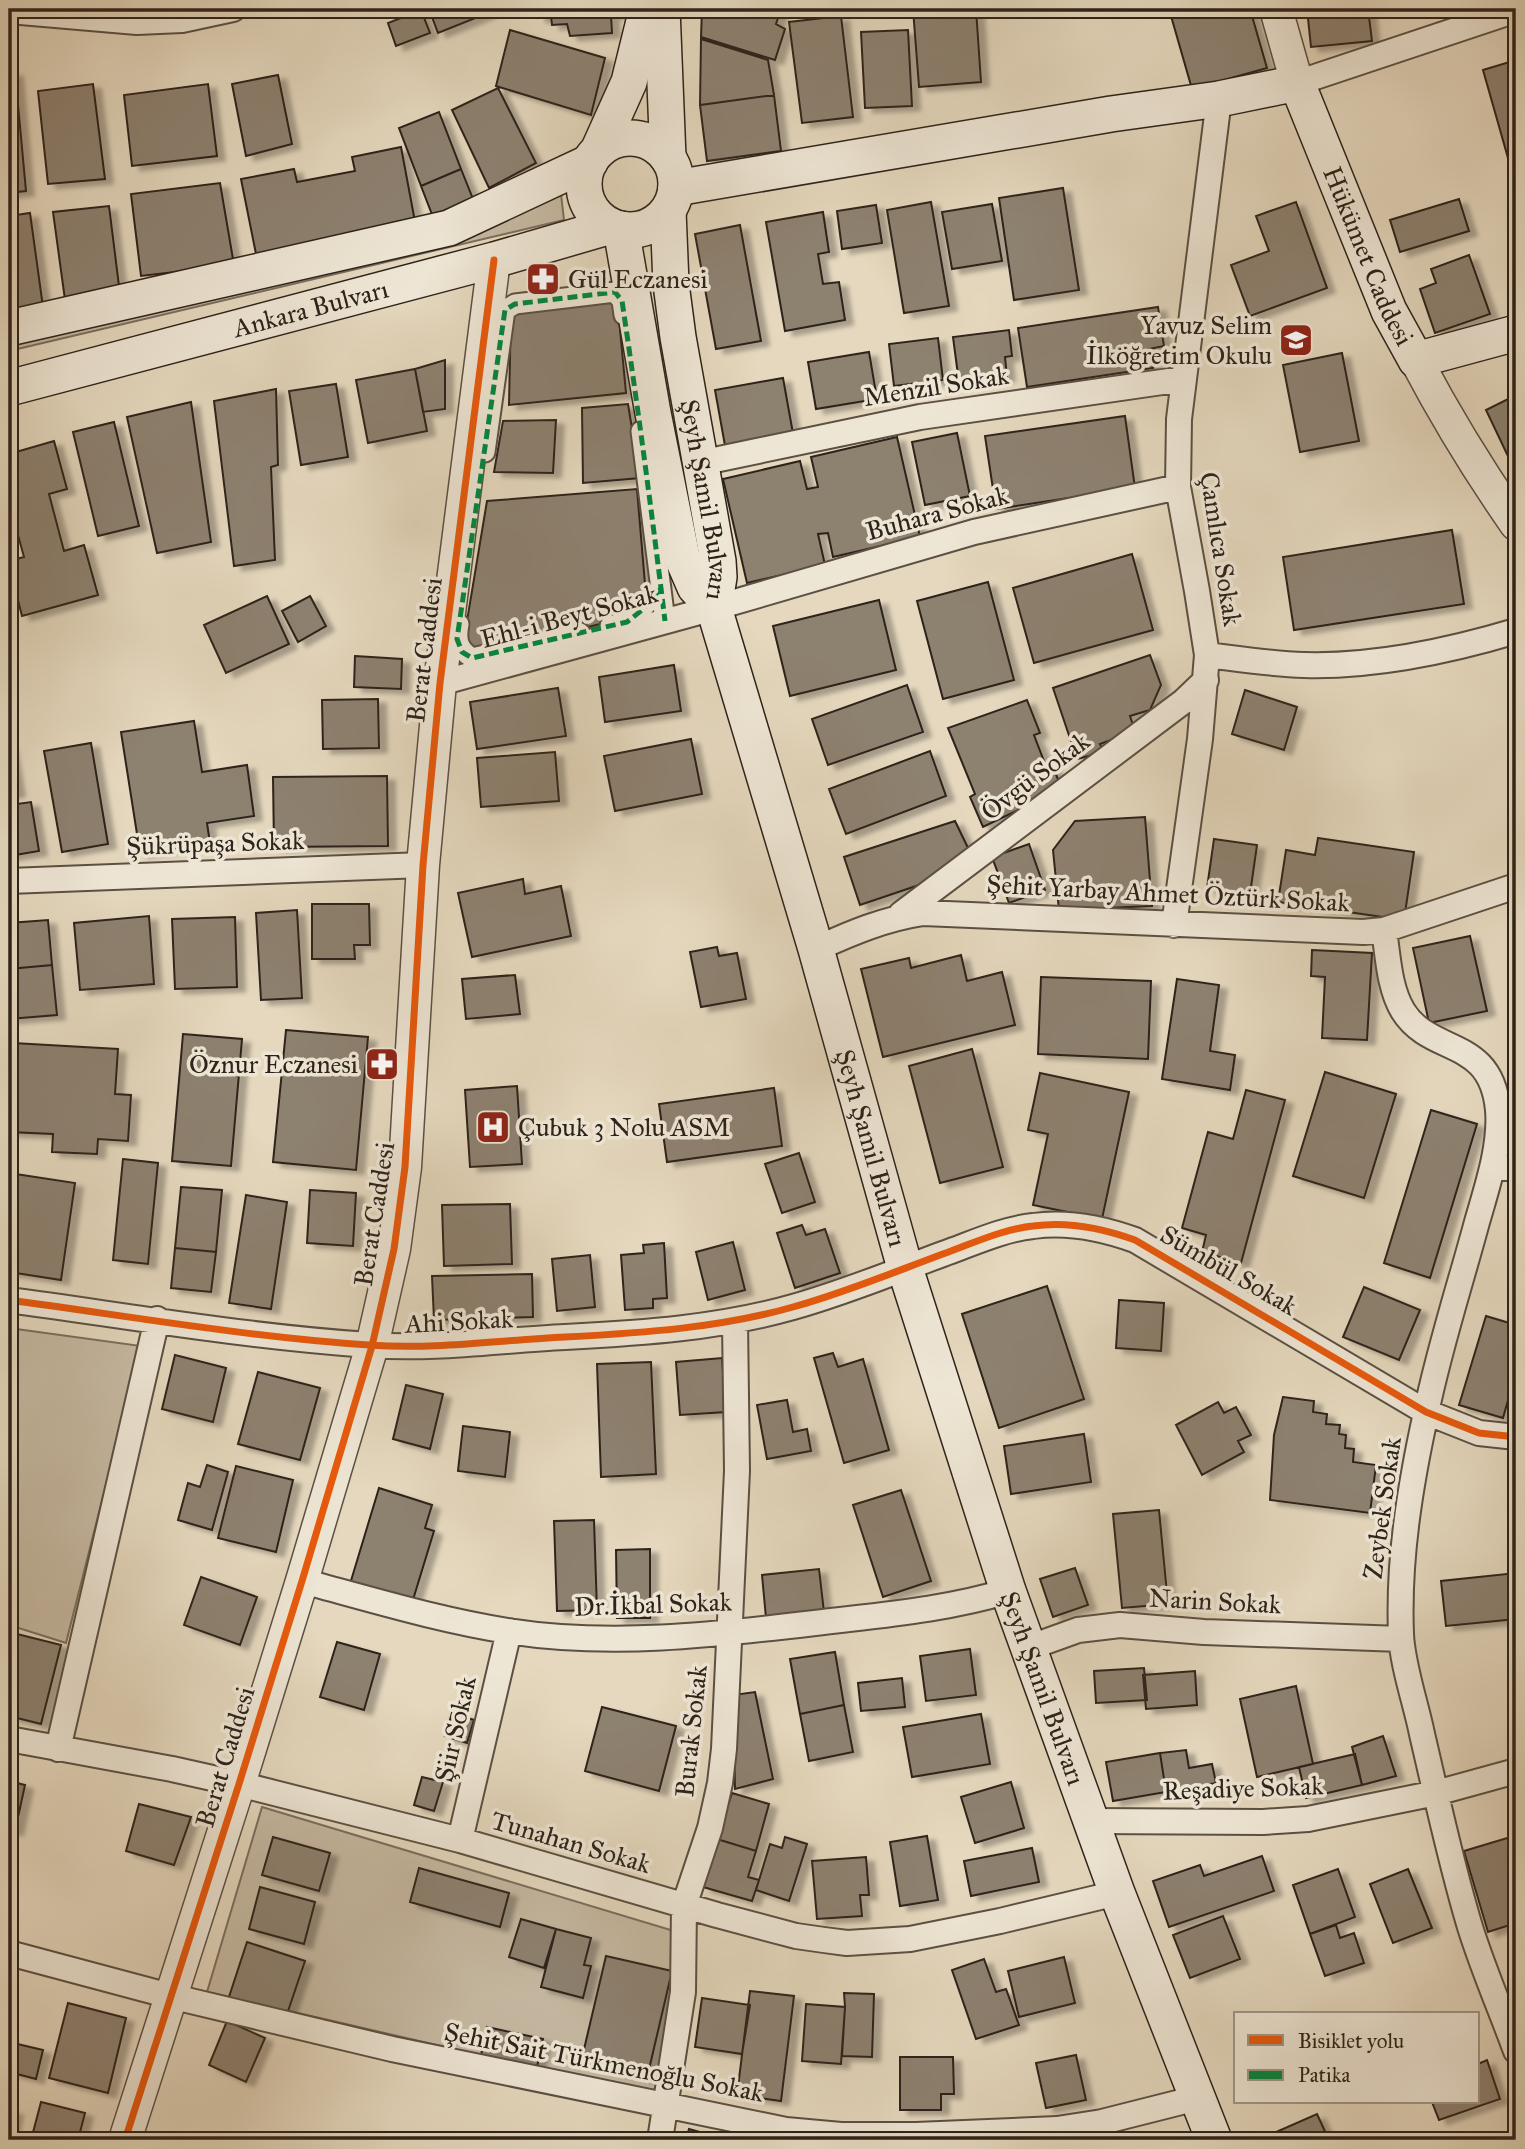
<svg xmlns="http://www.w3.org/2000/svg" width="1525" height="2149" font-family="'IM FELL Great Primer',serif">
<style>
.green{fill:#c6b9a2;stroke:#7a6e5e;stroke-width:2}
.building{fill:#8d816f;stroke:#2d231a;stroke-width:2;filter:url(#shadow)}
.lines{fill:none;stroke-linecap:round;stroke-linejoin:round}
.pedestrian-casing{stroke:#5b5043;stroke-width:23}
.minor-casing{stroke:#5b5043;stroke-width:28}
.tertiary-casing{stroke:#5b5043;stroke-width:35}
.secondary-casing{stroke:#2d231a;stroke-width:38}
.pedestrian{stroke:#eee6d5;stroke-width:19}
.minor{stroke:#eee6d5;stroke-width:24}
.tertiary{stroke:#eee6d5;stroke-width:32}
.secondary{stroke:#eee6d5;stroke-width:35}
.quiet{stroke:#00873e;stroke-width:5;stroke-dasharray:10 5;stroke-linecap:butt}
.cycleway-casing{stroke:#eee6d5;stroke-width:11}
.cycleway{stroke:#e8590c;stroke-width:7}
.labels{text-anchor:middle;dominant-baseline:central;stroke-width:7;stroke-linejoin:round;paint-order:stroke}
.street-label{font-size:26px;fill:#2d231a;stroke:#eee6d5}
.poi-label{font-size:26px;fill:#2d231a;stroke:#eee6d5;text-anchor:start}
</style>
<defs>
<filter id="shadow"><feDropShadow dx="8" dy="4.5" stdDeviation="2" flood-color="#0004"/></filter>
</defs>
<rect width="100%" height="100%" fill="#e5d8be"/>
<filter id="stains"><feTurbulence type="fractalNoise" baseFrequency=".00286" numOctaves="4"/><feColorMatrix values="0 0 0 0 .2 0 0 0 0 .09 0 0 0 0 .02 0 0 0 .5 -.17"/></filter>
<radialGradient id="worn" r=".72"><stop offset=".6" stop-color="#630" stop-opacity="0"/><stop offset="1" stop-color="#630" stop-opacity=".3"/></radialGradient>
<path class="green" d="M561,194L564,220L9,351V346L422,246Z
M9,1328L141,1346L66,1643L9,1625V1543L12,1527L9,1526Z
M262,1807L674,1931V1997L662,2097L207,1992Z"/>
<path class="building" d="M429,9H486L488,13L438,33Z
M538,9H618L619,13L611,15L612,33L570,36L567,24L552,25L551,16L538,18Z
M702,9H781L776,24L785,29L775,60L701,37Z
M913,9H976L981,82L919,87Z
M1169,9H1250L1267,68L1192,89Z
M1307,9H1368L1372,41L1311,47Z
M421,10L430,33L396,46L388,23Z
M841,16L853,117L802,123L789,22Z
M510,30L605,58L591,115L496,86Z
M908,30L912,106L865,108L861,32Z
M701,39L768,60L774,95L700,105Z
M1516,60V164L1510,165L1483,70Z
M9,72H15L26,191L9,193Z
M278,75L292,144L246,156L232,84Z
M93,84L105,179L48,184L38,91Z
M208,84L217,156L132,166L124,95Z
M498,88L536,163L489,188L452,110Z
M774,95L781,151L707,161L700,105Z
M439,112L461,169L421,186L399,128Z
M401,147L416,227L257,259L241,179L294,169L297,182L355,171L352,157Z
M461,169L473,199L433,217L421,186Z
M220,183L234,265L141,276L131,194Z
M1063,188L1079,290L1014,300L999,198Z
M1459,199L1469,231L1400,252L1390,220Z
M931,202L949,306L904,313L887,210Z
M1296,202L1327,288L1250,316L1231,265L1269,251L1256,216Z
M992,204L1002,261L952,269L942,212Z
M876,205L882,243L842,249L837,211Z
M109,206L120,294L65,300L53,212Z
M823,212L829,252L818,254L823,284L839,282L845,320L785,331L766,222Z
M30,213L43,307L9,310V216Z
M740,225L761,341L716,349L695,234Z
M1469,255L1490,314L1435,333L1420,289L1436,283L1431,269Z
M617,298L626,393L509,405L511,310Z
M1158,307L1164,346L1149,349L1153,368L1027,387L1018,328Z
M1009,330L1012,356L1005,357L1007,377L959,383L953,337Z
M938,338L943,380L894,386L889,344Z
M869,352L877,399L816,409L808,362Z
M1342,353L1359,441L1300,452L1283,365Z
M445,360V409L423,412L415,369Z
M415,369L427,431L368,443L356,380Z
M783,378L794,439L726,451L715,390Z
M336,384L348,457L301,465L289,391Z
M276,389L278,465L271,467L275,560L234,566L214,401Z
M1516,395V473L1486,410Z
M191,402L211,542L157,553L127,417Z
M628,404L640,478L583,483L582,408Z
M1125,416L1135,488L996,509L985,436Z
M556,420L553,473L494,472L503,421Z
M114,422L139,526L98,536L73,432Z
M957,433L970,496L925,505L912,442Z
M897,437L920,537L833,557L828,533L818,534L825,565L747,583L723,479L800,461L807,489L818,487L811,457Z
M54,441L67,489L49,494L64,551L84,545L98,595L22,616L9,565V561L24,557L13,517L9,519V454Z
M637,489L646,596L625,618L473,655L464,639L487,501Z
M1452,530L1464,604L1294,630L1283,557Z
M1132,554L1153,630L1034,663L1013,588Z
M988,582L1014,680L943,699L917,601Z
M267,596L289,644L226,673L204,625Z
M310,596L326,626L298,642L282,611Z
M879,600L896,670L790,696L773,626Z
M1150,655L1161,685L1150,710L1130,716L1135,731L1100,744L1104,752L1077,759L1053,688Z
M355,656L402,659L401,689L354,687Z
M674,665L681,711L605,722L599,677Z
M907,685L923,732L828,765L812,719Z
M558,688L566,736L477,749L470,702Z
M1245,690L1297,707L1284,750L1232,734Z
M378,699L379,748L323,749L322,700Z
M1027,700L1040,733L1034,735L1047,769L1053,767L1062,789L983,827L970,797L975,794L948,728Z
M194,721L202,772L247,765L254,816L207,823L210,843L140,853L121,732Z
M691,739L702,794L615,811L604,756Z
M91,743L108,844L62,852L44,751Z
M9,745L17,792L9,794Z
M930,751L946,796L846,834L829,789Z
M555,752L559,801L481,807L477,758Z
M387,776L388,846L274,847L273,777Z
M31,802L39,851L9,856V805Z
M1145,817L1152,906L1059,910L1053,850L1075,821Z
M955,821L969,850L919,885L860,905L844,857Z
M1318,838L1414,852L1404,920L1278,902L1286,850L1315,855Z
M1214,839L1257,845L1250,894L1207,888Z
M1029,844L1045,890L1009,903L992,857Z
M523,879L525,894L561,886L571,936L472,957L458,893Z
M312,904H369L370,945H354L355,959H312Z
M297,910L302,998L261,1000L256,913Z
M149,916L154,984L80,990L74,923Z
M235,917L237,987L175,989L172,919Z
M48,920L52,965L9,969V923Z
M1470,936L1487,1011L1429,1023L1413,948Z
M717,947L719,956L737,953L746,999L701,1007L690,952Z
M1312,950L1372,953L1367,1040L1322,1038L1325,977L1311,976Z
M961,955L967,981L1002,972L1015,1025L883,1057L861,969L909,958L911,968Z
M52,965L57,1015L9,1019V969Z
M515,975L520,1014L466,1019L462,979Z
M1041,977L1151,981L1148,1059L1038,1054Z
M1177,979L1219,985L1210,1051L1235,1055L1230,1090L1162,1079Z
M286,1030L368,1037L356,1170L273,1162Z
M183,1034L242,1039L231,1166L172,1161Z
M13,1043L118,1049L115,1094L131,1095L128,1141L98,1139L97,1154L52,1152L53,1134L9,1132V1088Z
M972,1049L1003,1167L940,1183L909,1066Z
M1325,1072L1396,1094L1364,1198L1293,1176Z
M1040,1073L1129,1092L1102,1219L1033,1205L1048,1134L1028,1130Z
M517,1086L522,1164L470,1167L465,1090Z
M774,1088L782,1146L667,1162L659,1104Z
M1246,1090L1285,1100L1241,1263L1202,1252L1206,1235L1182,1228L1208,1132L1233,1139Z
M1431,1110L1477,1124L1430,1278L1384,1263Z
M799,1153L815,1202L782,1213L765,1164Z
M123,1159L158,1163L148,1264L113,1260Z
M9,1173L75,1183L61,1280L9,1272Z
M181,1187L222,1190L216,1252L175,1248Z
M310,1190L356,1193L353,1246L307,1243Z
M246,1195L287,1202L271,1309L229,1303Z
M510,1204L512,1264L444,1266L442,1205Z
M1513,1211H1516V1253L1509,1252Z
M802,1225L806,1235L825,1229L840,1273L795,1288L777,1233Z
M733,1242L745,1290L708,1300L696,1252Z
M664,1243L667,1298L653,1299V1308L625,1310L621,1255L644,1253L643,1245Z
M175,1248L216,1252L211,1292L171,1288Z
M590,1255L595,1307L557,1311L552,1259Z
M532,1274L533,1317L434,1320L432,1276Z
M1047,1286L1084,1399L999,1428L962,1314Z
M1364,1287L1420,1310L1399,1360L1343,1337Z
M1119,1300L1164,1303L1161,1351L1116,1348Z
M1486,1316L1516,1325V1372L1503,1418L1459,1405Z
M833,1353L838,1367L863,1359L889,1450L844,1463L814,1358Z
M175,1355L226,1368L213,1422L162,1409Z
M722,1358L726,1412L680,1415L676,1362Z
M651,1362L656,1474L601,1477L597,1364Z
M258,1372L320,1388L300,1460L238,1444Z
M406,1385L443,1394L430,1449L393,1439Z
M1283,1397L1314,1401L1313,1412L1327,1414L1326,1424L1340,1425L1339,1434L1346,1435L1345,1448L1354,1449L1353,1462L1376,1465L1370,1513L1270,1500L1274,1435Z
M787,1400L793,1432L807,1429L811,1451L767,1459L757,1405Z
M1218,1402L1224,1413L1236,1407L1251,1435L1238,1441L1244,1452L1202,1475L1176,1425Z
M463,1426L510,1432L505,1477L458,1471Z
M1084,1434L1091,1482L1011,1494L1004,1446Z
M207,1465L228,1472L212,1530L178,1520L188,1483L200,1487Z
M236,1466L293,1480L276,1552L218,1538Z
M379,1488L432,1505L425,1528L434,1531L412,1603L350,1584Z
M901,1490L931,1581L883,1597L853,1505Z
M1159,1510L1168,1604L1122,1608L1113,1514Z
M594,1520L597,1610L557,1611L554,1521Z
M650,1549V1618H617L616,1550Z
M1075,1568L1088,1605L1053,1617L1040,1579Z
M819,1569L824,1612L766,1618L762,1575Z
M1516,1573V1619L1446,1626L1441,1581Z
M201,1577L257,1597L240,1645L184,1625Z
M9,1632L61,1645L41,1724L9,1716Z
M337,1642L380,1654L364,1710L320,1697Z
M970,1649L976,1695L926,1701L920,1656Z
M835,1652L844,1705L800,1714L790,1659Z
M1144,1668L1147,1700L1096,1703L1094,1671Z
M1195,1671L1197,1705L1146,1709L1143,1675Z
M902,1678L905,1707L861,1711L858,1683Z
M1296,1686L1313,1764L1257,1777L1240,1699Z
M755,1692L773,1779L735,1789L733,1695Z
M844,1705L853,1752L809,1761L800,1714Z
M602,1707L676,1726L659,1791L585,1771Z
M452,1713L474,1720L467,1743L445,1736Z
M981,1714L990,1764L912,1777L903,1727Z
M1383,1736L1396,1776L1362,1785L1352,1747Z
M1186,1750L1189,1768L1212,1764L1216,1783L1166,1792L1160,1753Z
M1160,1753L1166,1792L1113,1801L1106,1762Z
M1355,1754L1362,1785L1306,1798L1299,1767Z
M422,1777L443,1782L434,1811L414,1805Z
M9,1781L25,1785L15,1831L9,1830Z
M1011,1782L1024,1828L975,1843L961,1797Z
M732,1793L769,1804L756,1851L717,1839Z
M139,1804L191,1817L174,1865L126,1851Z
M927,1836L938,1900L900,1906L890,1842Z
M1514,1836L1516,1842V1923L1488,1932L1464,1851Z
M273,1837L330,1853L319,1891L262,1875Z
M785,1837L807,1844L789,1901L756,1890L770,1844L782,1848Z
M717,1839L756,1851L748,1877L759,1880L752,1901L703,1887Z
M1032,1848L1039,1882L971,1896L964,1861Z
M1262,1856L1274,1891L1169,1927L1153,1881L1200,1865L1204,1876Z
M866,1857L869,1895H860L862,1916L817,1919L812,1861Z
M419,1868L509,1893L500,1927L410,1902Z
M1338,1869L1355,1917L1310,1934L1293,1885Z
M1408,1869L1432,1928L1393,1943L1370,1884Z
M260,1887L315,1902L304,1944L249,1929Z
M1223,1916L1240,1959L1190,1978L1173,1935Z
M521,1919L556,1929L544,1968L509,1957Z
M1336,1925L1340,1938L1354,1933L1364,1963L1325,1976L1310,1934Z
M556,1929L591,1938L584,1965L591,1966L583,1998L541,1987Z
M247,1942L305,1961L285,2020L228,2000Z
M606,1956L672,1971L647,2078L581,2062Z
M1064,1957L1075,2003L1019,2017L1008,1971Z
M984,1959L996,1992L1006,1989L1019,2025L976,2039L952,1970Z
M750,1991L794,1996L781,2101L737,2095Z
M844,1993L874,1994L872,2057L842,2056L845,2007Z
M702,1998L750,2005L742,2054L695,2047Z
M68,2003L126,2018L108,2093L49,2078Z
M806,2004L845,2007L841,2064L802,2061Z
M227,2021L265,2038L246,2082L209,2065Z
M487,2027L543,2039L537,2067L481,2055Z
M9,2042L43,2050L36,2079L9,2072Z
M1076,2055L1086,2100L1046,2108L1036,2063Z
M900,2057H953L954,2094H941V2110H900Z
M1487,2060L1500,2099L1439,2120L1432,2102H1478V2064Z
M41,2102L85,2113L78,2140H31Z
M9,2110L15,2111L9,2139Z
M1317,2114L1329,2140H1269L1267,2136Z
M689,2129L728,2140H686Z"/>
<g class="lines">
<g class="pedestrian-casing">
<path id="pedestrian" d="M641,431L665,621
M485,452L505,310L515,304L615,292L622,301L624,315
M459,624C456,640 458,649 472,658L580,633
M610,626C635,620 644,607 661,588"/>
</g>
<g class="minor-casing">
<path id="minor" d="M9,11L137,22L182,20L233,9
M1297,83L1516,10
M700,463L920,417L1183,379
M1207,655C1239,659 1271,664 1304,665C1374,667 1449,651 1516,631
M440,683L714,608L974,532L1178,487
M9,881L423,865
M901,914L1184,701L1206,680
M1174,925L1200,739L1207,655L1197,591L1178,487L1179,419L1219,99
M1384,930C1388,956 1389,988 1403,1011C1431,1056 1491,1036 1498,1110C1501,1146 1487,1187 1477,1222C1460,1285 1439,1349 1426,1413C1410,1486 1398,1560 1401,1634C1402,1664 1416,1704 1422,1734C1437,1798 1451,1864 1470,1927C1483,1969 1501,2010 1516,2051
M816,949C851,933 884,919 923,913L1363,932L1384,930L1516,886
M1493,1166L1516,1169
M9,1300C128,1316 249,1337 369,1345C434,1350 500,1340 565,1337C642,1333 719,1328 793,1307C847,1292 899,1270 951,1251C978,1241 1005,1229 1033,1226C1068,1221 1102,1228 1135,1240L1426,1412L1479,1433L1516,1437
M302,1581C370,1599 438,1620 508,1631C610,1647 713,1635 815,1623C880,1615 945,1610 1008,1591
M1028,1648L1078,1630L1120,1625L1204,1632L1401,1639
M9,1739L172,1769L239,1784L460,1840L717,1915L796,1936L824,1940L847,1943L910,1939L1000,1921L1117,1893
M58,1749L157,1319
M1093,1821L1263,1822L1308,1819L1436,1793L1516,1771
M460,1840L509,1631
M9,1953L170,1996L392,2049L786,2130L841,2135H916L1057,2129L1102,2122L1197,2098
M660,2140L683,1992L684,1906L710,1828L720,1783L724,1749L737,1471L735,1322"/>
</g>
<g class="tertiary-casing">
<path id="tertiary" d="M1276,9L1297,83
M1416,360C1446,417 1479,471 1516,524
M125,2140L239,1784L302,1581L372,1346L394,1249L405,1167L423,865L440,683L494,260"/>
</g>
<g class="secondary-casing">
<g id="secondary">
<path d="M662,9L668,158"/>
<circle cx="630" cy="184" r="46"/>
<path d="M598,151L629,82L647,9"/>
<path id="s1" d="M676,188L1111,114L1219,99L1297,83L1389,311L1416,360L1516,333"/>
<path id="s2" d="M668,211L671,284L678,337L718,561L719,577L714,608L816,949L905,1268L1008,1591L1117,1893L1214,2140"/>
<path d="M621,229L653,413L682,557L695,587L714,608"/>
<path d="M9,328L449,228L590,162"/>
<path id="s3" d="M9,388L494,260L611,226"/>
</g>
</g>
<use href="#pedestrian" class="pedestrian"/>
<use href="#minor" class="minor"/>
<use href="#tertiary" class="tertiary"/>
<use href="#secondary" class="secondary"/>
<path class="quiet" d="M661,588L642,610L627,622L472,658L462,652L457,639L505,310L515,304L615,292L622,301C638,408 652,514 665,621"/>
<g class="cycleway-casing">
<path id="cycleway" d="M9,1300C128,1316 249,1337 369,1345C434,1350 500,1340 565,1337C642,1333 719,1328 793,1307C847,1292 899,1270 951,1251C978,1241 1005,1229 1033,1226C1068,1221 1102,1228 1135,1240L1426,1412L1479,1433L1516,1437
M125,2140L239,1784L302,1581L372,1346L394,1249L405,1167L423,865L440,683L494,260"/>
</g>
<use href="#cycleway" class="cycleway"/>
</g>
<defs>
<g id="pharmacy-square" transform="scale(1.75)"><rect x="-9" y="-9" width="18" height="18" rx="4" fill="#8f2418" stroke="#eee6d5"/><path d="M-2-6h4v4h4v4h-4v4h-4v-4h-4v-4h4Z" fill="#fff"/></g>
<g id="school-square" transform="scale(1.75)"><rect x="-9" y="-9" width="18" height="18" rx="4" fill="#8f2418" stroke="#eee6d5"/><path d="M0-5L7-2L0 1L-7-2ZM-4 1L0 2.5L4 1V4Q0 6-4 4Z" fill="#fff"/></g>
<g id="hospital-square" transform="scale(1.75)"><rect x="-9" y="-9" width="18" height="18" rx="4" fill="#8f2418" stroke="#eee6d5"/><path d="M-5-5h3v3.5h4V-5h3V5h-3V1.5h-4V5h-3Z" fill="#fff"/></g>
</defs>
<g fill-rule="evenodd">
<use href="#pharmacy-square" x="543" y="279"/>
<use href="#school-square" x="1296" y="340"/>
<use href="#pharmacy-square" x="382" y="1064"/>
<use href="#hospital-square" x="493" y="1127"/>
</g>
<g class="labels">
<g class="street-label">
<text stroke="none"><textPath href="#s1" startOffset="817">Hükümet Caddesi</textPath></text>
<text stroke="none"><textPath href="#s3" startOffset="312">Ankara Bulvarı</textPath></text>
<text transform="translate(936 386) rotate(-9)">Menzil Sokak</text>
<text stroke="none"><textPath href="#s2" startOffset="292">Şeyh Şamil Bulvarı</textPath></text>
<text transform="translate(937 513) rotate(-15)">Buhara Sokak</text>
<text transform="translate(1221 549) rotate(81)">Çamlıca Sokak</text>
<text transform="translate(569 616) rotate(-15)">Ehl-i Beyt Sokak</text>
<text transform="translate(424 650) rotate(-83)">Berat Caddesi</text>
<text transform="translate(1035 776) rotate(-37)">Övgü Sokak</text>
<text transform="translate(215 843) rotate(-2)">Şükrüpaşa Sokak</text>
<text transform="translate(1168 893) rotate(3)">Şehit Yarbay Ahmet Öztürk Sokak</text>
<text stroke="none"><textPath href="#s2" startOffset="964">Şeyh Şamil Bulvarı</textPath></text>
<text transform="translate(374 1214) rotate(-81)">Berat Caddesi</text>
<text transform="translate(1229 1270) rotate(30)">Sümbül Sokak</text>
<text transform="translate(459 1321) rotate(-3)">Ahi Sokak</text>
<text transform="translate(1382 1508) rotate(-82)">Zeybek Sokak</text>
<text transform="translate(1215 1601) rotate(3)">Narin Sokak</text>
<text transform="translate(653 1604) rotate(-2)">Dr.İkbal Sokak</text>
<text stroke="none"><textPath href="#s2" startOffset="1531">Şeyh Şamil Bulvarı</textPath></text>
<text transform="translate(455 1729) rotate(-77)">Şiir Sokak</text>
<text transform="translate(691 1731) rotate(-84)">Burak Sokak</text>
<text transform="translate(225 1757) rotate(-73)">Berat Caddesi</text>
<text transform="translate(1243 1788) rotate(-2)">Reşadiye Sokak</text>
<text transform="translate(571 1842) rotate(16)">Tunahan Sokak</text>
<text transform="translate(604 2062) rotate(11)">Şehit Sait Türkmenoğlu Sokak</text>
</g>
<g class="poi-label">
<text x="568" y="279">Gül Eczanesi</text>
<text x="1272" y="325" text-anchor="end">Yavuz Selim<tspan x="1272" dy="30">İlköğretim Okulu</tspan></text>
<text x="358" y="1064" text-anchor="end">Öznur Eczanesi</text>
<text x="518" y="1127">Çubuk 3 Nolu ASM</text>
</g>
</g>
<rect width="1525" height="2149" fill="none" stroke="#e5d8be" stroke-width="35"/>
<rect x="10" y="10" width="1504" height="2128" fill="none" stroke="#2d231a" stroke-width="3.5"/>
<rect x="18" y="18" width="1490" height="2114" fill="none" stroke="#2d231a" stroke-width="2"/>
<rect x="1234" y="2012" width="245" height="91" fill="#eee6d5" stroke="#a1988a" stroke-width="2"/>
<rect x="1248" y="2035" width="35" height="10" fill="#e8590c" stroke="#a1988a" stroke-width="2"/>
<text x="1298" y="2048" font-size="21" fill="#2d231a">Bisiklet yolu</text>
<rect x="1248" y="2070" width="35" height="10" fill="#00873e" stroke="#a1988a" stroke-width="2"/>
<text x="1298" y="2082" font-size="21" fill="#2d231a">Patika</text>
<rect width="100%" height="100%" filter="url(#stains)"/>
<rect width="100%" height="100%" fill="url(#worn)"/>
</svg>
